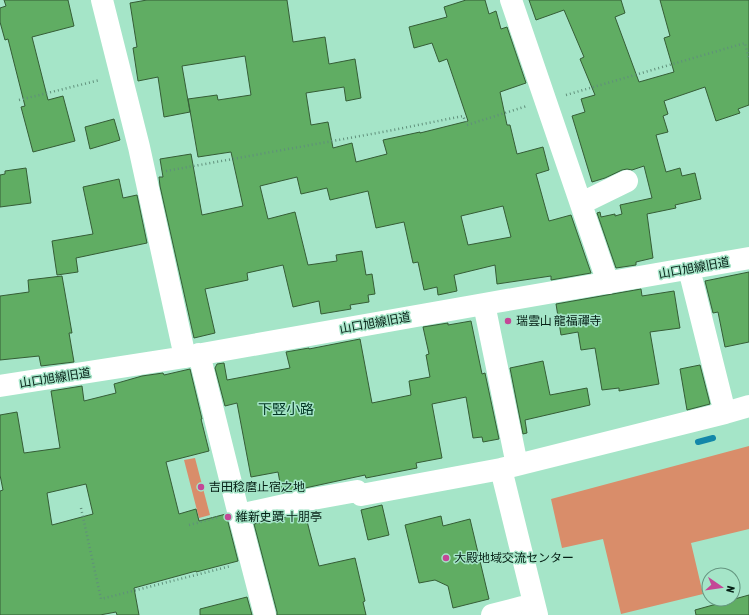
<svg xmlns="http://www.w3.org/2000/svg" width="749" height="615" font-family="'Asap Condensed','Noto Sans JP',sans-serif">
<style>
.green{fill:#d98d6a}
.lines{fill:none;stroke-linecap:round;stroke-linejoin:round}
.stream{stroke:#1387a9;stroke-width:6}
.building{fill:#60ad63;stroke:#355d36;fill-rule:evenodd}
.path{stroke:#60907b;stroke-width:2.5;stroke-dasharray:1 3;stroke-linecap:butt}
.minor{stroke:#fff;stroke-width:22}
.poi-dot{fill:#c44797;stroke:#a5e5c8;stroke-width:1.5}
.labels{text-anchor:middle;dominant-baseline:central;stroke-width:3;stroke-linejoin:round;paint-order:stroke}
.street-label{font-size:12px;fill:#051f15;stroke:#a5e5c8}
.poi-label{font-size:12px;fill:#051f15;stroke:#a5e5c8;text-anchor:start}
.quarter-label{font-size:14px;fill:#003423;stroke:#a5e5c8}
</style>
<rect width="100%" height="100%" fill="#a5e5c8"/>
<path class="green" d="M749,446V529L691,543L703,594L621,614L603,539L562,548L551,499Z
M195,458L210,515L199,518L184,460Z"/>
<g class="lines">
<path class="stream" d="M698,442L713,438"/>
</g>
<path class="building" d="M4,0H68L74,26L32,37L48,100L63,96L75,141L33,152L21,107L25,106L8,39L5,40L0,22V8L6,6Z
M147,0H287L293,42L325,37L329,64L355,59L361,98L346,101L344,87L306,93L311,125L328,122L333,148L352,143L356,162L387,154L383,140L420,132V133L468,121L447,59L439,62L432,43L414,48L409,27L447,17L444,7L466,0H485L489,14L496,11L501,29L507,27L526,83L500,92L507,125H510L517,154L543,147L549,170L536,174L549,221L571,215L591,273L551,280V276L497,284L495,265L454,275L457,291L438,295L437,287L424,290L418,262L413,263L404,222L376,228L368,191L330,200L327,188L301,194L297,177L260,186L268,219L295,212L308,265L337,261L336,255L362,251L366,275L372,274L375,294L368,295L369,302L350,305L351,309L321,314L319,301L293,307L283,265L247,273L248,280L205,289L215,333L194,338L160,186L159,177H163L160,159L191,154L202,215L243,206L231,152L198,157L188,99L217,95L218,100L251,95L245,56L182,66L190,112L164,117L158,77L138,81L133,48L137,47L130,3ZM503,206L511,237L468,245L461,216Z
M529,0H621L625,13L615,17L639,82L674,72L664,38L670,36L660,0H749V105L738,109L740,113L716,121L705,87L664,101L668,114L663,116L668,132L656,135L666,172L680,168L682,176L695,173L701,199L675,205L676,208L647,214L653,258L636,262V265L616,268L597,213L600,212L601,217L615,214V216L622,214L620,205L652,198L644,166L632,170L627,169L622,170L605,178L592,182L572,116L585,112L581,99L595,95L580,59L584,57L564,10L536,20Z
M114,119L120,140L90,149L85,127Z
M26,168L31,203L0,207V175L5,174V171Z
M119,179L123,198L137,195L147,243L76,258L78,272L57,275L52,241L93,234L83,187Z
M749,272V342L725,347L718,312L713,313L705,281Z
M62,276L72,333H69L74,362L41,366L39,356L0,360V296L29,292L28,280Z
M641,289L642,296L674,291L680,328L650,332L659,384L619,391V388L602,390L595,348L581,350L578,332L561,335L556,304Z
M471,321L482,374L485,373L499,439L483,442L482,437L473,438L466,397L432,404L442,458L416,463L417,468L366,478L365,475L282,493L278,472L251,477L237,403L225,406L215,368L217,364L224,363L227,380L290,368L286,352L309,348V349L360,339L372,403L411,395L409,381L430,377L426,355L429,354L423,327L448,323V325Z
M543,361L550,395L587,388L590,405L525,420L527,433L523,434L510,368Z
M700,365L710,404L687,410L680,369Z
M190,369L202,419H201L209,451L166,462L179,514L196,509L199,521L226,514L238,561L196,572V571L134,588L139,615H117L116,612L100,615H0V491L3,490L0,475V415L17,412L24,453L60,448L51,391L82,386L84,401L116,393L114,384L142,376L163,373L164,375ZM86,484L93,514L52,525L47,493Z
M382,505L389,535L368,540L361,510Z
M305,513L310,533L319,566L355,558L365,601L363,602L366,615H277V612L254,524Z
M441,516L443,526L470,519L489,599L453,608L448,586L435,580L419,583L405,525Z
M749,595V615H696L695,610Z
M247,597L252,615H200V609Z"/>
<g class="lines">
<path class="path" d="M566,95L745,43L749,60
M19,100L100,80
M166,171L388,131L463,116L467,125L527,106
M81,508L101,599L231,566
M189,525L219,517"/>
<path class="minor" d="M102,0L139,147L185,357
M511,0L608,283
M582,203L627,181
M689,269L725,413
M484,304L517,465
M199,354L239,515L265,615
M0,386L185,357L484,304L749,258
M501,469L537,615
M239,515L307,500L357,491L361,495L501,469L725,413L749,406
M492,615L534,604"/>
</g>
<g class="poi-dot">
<circle cx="508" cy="321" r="4"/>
<circle cx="201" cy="487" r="4"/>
<circle cx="228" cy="517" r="4"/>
<circle cx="446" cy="558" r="4"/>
</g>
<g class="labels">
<g class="street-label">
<text transform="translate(694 268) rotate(-10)">山口旭線旧道</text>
<text transform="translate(375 323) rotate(-10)">山口旭線旧道</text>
<text transform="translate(55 378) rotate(-9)">山口旭線旧道</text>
</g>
<g class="poi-label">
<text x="516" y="321">瑞雲山 龍福禪寺</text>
<text x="209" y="487">吉田稔麿止宿之地</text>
<text x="236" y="517">維新史蹟 十朋亭</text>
<text x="454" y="558">大殿地域交流センター</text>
</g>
<g class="quarter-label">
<text x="286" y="409">下竪小路</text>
</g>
</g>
<g transform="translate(721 587) rotate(103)"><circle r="19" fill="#a5e5c8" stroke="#659680"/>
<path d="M0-3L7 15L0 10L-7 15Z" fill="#c44797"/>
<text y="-6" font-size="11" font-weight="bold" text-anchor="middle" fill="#051f15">N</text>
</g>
</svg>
